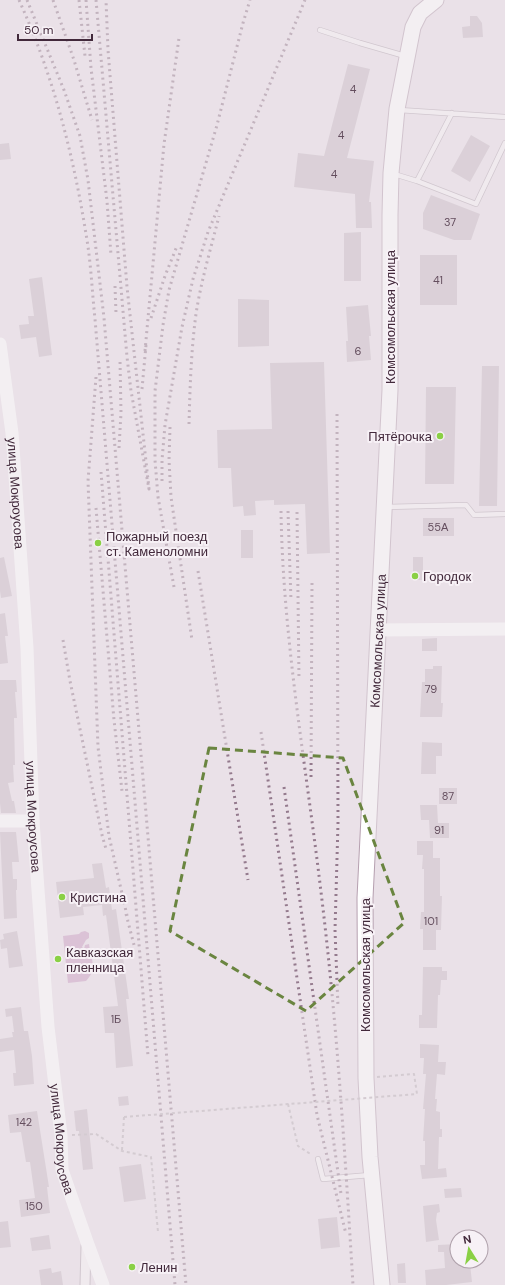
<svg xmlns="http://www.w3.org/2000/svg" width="505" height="1285" font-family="'DM Sans',sans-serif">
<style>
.water{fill:#ca9cc2}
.building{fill:#cabbc6}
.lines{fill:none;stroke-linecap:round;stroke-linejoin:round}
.lane-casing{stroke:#b4a6b1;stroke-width:6}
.street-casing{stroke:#b4a6b1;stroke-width:11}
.primary-casing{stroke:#b6a0b0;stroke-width:17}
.path{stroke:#baafb7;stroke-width:2;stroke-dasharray:3 3;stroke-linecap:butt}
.lane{stroke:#f8f4f7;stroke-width:4.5}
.street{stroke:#f8f4f7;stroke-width:9}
.secondary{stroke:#fff;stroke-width:13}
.primary{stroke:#fff;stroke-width:15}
.rail{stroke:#947a8d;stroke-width:3;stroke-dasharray:2 4;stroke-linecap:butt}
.path-bridge{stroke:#baafb7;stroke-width:2;stroke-dasharray:3 3;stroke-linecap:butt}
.marked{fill:none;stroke:#6a8540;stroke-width:3;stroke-dasharray:8 5;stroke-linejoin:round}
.poi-dot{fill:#8ad045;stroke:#f7f1f6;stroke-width:1.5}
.labels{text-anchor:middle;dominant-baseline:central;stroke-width:4;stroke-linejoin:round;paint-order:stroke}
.number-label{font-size:11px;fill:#644e5e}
.street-label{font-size:13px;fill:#42293b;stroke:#f7f1f6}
.poi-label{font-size:13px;fill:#42293b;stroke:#f7f1f6;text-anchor:start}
</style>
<rect width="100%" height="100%" fill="#eae1e8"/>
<path class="water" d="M85,931L89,933V938L86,940L82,947L84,949L85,945L89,944C91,959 98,969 86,981L68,983L63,936L79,934L81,932Z"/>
<path class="building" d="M470,16H477L482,23L483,37L463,38L462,27L470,26Z
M348,64L370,69L347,158L374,161L369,202H371L372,228H356L355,194L294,187L298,153L324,156Z
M471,135L490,146L470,182L451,171Z
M9,143L11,159L0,160V144Z
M431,195L480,214L471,240H454L423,229V213Z
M361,232V281H344V233Z
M420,255H457V305H420Z
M42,277L52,355L39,357L36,337L21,339L19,325L29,324L28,316H34L29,279Z
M238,299L269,300V346L238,347Z
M368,305L371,336H369L371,360L347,362L346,341H348L346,307Z
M324,362L330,553L307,554L305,504L274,505V500L255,501L256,515L244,516L243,506L233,507L231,468H218L217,430L272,429L270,363Z
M482,366H499L497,506H479Z
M426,387H456L454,484H425Z
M423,518H454V536H423Z
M241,530H253V558H241Z
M4,557L12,596L1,598L0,591V558Z
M413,557H423V572H427V580H413Z
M5,613L8,636H5L8,663L0,664V614Z
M437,638V651H422V639Z
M433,666H442L441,703H443L442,717H420L422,682H425V669H433Z
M0,680H16L17,692H15L17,718H14L15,765H13L14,782L8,783L12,801H14L16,813H1L0,803Z
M422,742L442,743V756H436V774H421Z
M439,788H457V804H439Z
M420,805H437L438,823H449V838H430L429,820H421Z
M0,832H16L19,862H12L13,879H17V890H16L17,918L4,919Z
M417,841H433V858H440V896H442L441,930H436V950H423V929H420L421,912H424V869H422L423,855H417Z
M102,863L106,888L109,887L112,910L116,909L129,999H126L133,1066L116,1068L114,1033H105L103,1007L118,1006L106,915L103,916L102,905L83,907L84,915L60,918L56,882L94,878L92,864Z
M17,931L23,966L9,968L7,948L1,949L0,940L4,939L3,934Z
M423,967H442V971H447V980H441L440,995H438L437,1028H419V1015H422Z
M21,1007L24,1031H28L32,1056L34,1084L14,1086L13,1073H16L14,1050L0,1052V1039L13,1037L12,1032H14L12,1016L6,1017L5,1009Z
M420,1044L439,1045L438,1062H446L445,1075L437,1074L435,1099H437L436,1111L440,1112V1129H442V1137H439L438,1169L446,1168L447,1177L422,1179L420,1165H425V1141H423L425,1109H423L426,1074H423L424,1058H420Z
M128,1096L129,1105L119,1106L118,1097Z
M87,1109L93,1169L83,1170L79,1131H76L74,1111Z
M37,1111L49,1187H47L50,1213L21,1217L19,1200L35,1198L30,1162H26L21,1132L10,1133L8,1115Z
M141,1164L146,1199L124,1202L119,1167Z
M461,1188L462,1197L445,1198L444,1189Z
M439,1204L440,1212L437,1213L436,1220L439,1240L426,1242L423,1206Z
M337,1217L340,1247L321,1249L318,1219Z
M8,1221L11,1247L0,1248V1222Z
M49,1235L51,1249L32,1251L30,1238Z
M457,1244V1265L470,1264L472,1282L446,1285H426L425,1270L445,1268L444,1252H438V1245Z
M405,1263L406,1283H398L397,1264Z
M51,1268L52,1273L61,1271L63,1285H41L39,1270Z"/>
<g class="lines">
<g class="lane-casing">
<path id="lane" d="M320,30L360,43L405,56
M399,110L505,117
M394,174L417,181L476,204L505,143
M417,181L452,113
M386,507L466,505L474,515L505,514
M318,1159L323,1179L370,1175"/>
</g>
<g class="street-casing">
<path id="street" d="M85,1285L86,1246"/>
</g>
<g class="primary-casing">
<g id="primary">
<path id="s2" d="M382,1285L370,1157L366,1078L365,898L390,390V215L391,173L397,109L413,27L420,13L436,0"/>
</g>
</g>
<path class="path" d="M377,1077L414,1074L417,1094
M288,1104L298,1146L312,1155
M72,1135L96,1134L122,1151L151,1157L158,1232
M122,1150L124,1117"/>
<use href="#lane" class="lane"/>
<use href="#street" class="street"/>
<g class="secondary">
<path id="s1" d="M0,344L12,433L27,648L33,821L48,1027L61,1135L62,1170L87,1242L103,1285"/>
<path d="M378,630L505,629"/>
<path d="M0,821H33"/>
</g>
<use href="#primary" class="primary"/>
<path class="rail" d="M19,0C53,75 73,153 86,234C91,262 92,291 95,319L175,1285
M27,0L64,90L80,136L88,180L104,318L186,1285
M53,0L74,60L92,120
M79,0L85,56
M86,0L91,68L107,201L111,255
M96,0L127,357L131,391L149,489L127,287L108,50L106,0
M115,286L116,313
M151,318L165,276L177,246
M145,351L164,144L179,38
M96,377L88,481L98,747L109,836L128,920
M142,389L146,345
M337,414L338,823L335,930L338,1007
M189,424C190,388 191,351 196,314C201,281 211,248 219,216
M170,427L169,460L171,497L192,640
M119,448L121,413L120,360
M101,472L148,1056
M162,481V460L165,425L182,327L193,279L208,232L305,0
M96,508L114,720L122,791
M281,511C283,639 306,765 321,892C337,1022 345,1154 353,1285
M288,511L291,601
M297,512L299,680
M198,571L248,880
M174,587L158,497L155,460V391L163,325L169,290L217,125L243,23L250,0
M63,640L70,681L102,835L106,849
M261,732L317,1115L346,1234
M311,777L312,583
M284,787L341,1194
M126,914L134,945"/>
<path class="path-bridge" d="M124,1117L417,1094"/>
</g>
<path d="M0 0H505V1285H0ZM209,748L343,758L404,923L306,1011L170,931Z" fill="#eae1e8" fill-opacity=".55" fill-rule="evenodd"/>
<path class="marked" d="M209,748L343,758L404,923L306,1011L170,931Z"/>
<g class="poi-dot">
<circle cx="440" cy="436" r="4"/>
<circle cx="98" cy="543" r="4"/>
<circle cx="415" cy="576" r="4"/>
<circle cx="62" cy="897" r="4"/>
<circle cx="58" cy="959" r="4"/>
<circle cx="132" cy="1267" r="4"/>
</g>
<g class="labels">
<g class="number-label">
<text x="353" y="89">4</text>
<text x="341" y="135">4</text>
<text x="334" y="174">4</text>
<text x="450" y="222">37</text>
<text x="438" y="280">41</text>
<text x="358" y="351">6</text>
<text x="438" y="527">55А</text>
<text x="431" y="689">79</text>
<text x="448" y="796">87</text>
<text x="439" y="830">91</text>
<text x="431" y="921">101</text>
<text x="116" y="1019">1Б</text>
<text x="24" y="1122">142</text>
<text x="34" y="1206">150</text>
</g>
<g class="street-label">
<text transform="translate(390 317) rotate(-90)">Комсомольская улица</text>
<text stroke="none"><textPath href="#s1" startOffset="150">улица Мокроусова</textPath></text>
<text stroke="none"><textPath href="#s2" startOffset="645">Комсомольская улица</textPath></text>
<text stroke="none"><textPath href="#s1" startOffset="474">улица Мокроусова</textPath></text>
<text transform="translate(365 965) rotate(-90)">Комсомольская улица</text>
<text stroke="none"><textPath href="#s1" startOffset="798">улица Мокроусова</textPath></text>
</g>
<g class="poi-label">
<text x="432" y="436" text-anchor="end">Пятёрочка</text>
<text x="106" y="536">Пожарный поезд<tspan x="106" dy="15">ст. Каменоломни</tspan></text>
<text x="423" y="576">Городок</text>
<text x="70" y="897">Кристина</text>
<text x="66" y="952">Кавказская<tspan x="66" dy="15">пленница</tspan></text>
<text x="140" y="1267">Ленин</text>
</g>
</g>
<g transform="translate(469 1249) rotate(349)"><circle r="19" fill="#f7f1f6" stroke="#afa1ab"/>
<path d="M0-3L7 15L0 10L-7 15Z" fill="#8ad045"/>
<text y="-6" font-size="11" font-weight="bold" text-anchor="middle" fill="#42293b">N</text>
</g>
<path d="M18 34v6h74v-6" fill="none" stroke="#42293b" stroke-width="2"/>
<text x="24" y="34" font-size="12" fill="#42293b" stroke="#f7f1f6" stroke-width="3" paint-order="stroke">50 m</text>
</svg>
